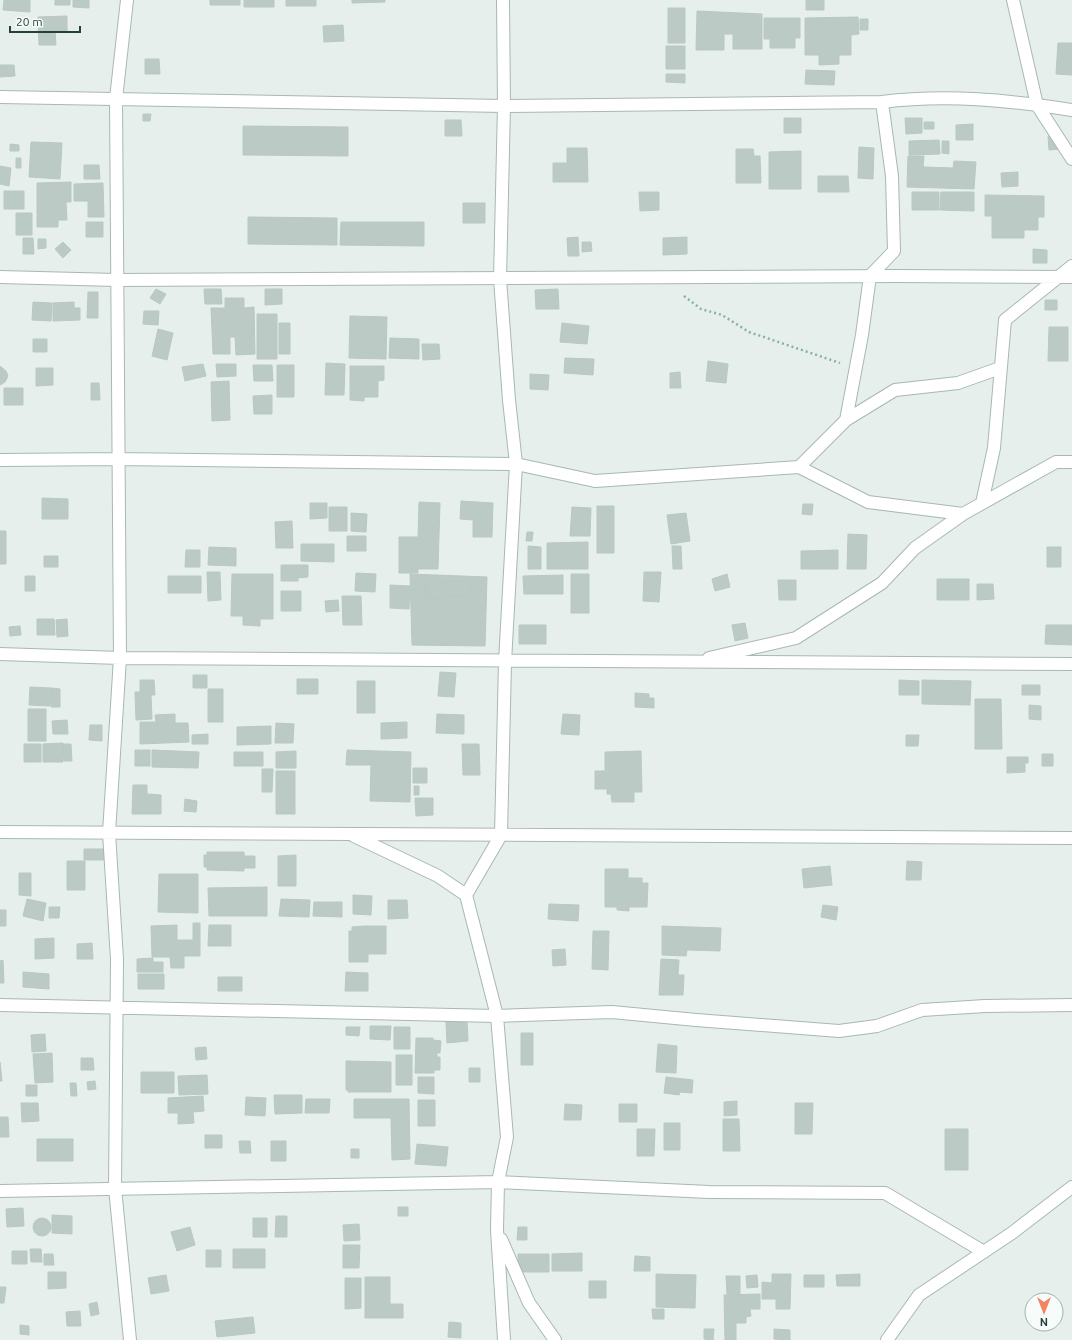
<svg xmlns="http://www.w3.org/2000/svg" width="1072" height="1340" font-family="Ubuntu,sans-serif">
<style>
.building{fill:#bbcac4;stroke:#b8c9c2}
.lines{fill:none;stroke-linecap:round;stroke-linejoin:round}
.street-casing{stroke:#a8b8b2;stroke-width:14}
.path{stroke:#86b3a5;stroke-width:2.5;stroke-dasharray:2 3;stroke-linecap:butt}
.street{stroke:#fff;stroke-width:12}
</style>
<rect width="100%" height="100%" fill="#e6efeb"/>
<path class="building" d="M4,0H30V12L3,10Z
M55,0H70V5H55Z
M73,0H89V8L73,7Z
M210,0H240V5H210Z
M244,0H274V7H244Z
M286,0H316V6H286Z
M352,0H385V2L352,3Z
M806,0H824V10H806Z
M668,8H685V43H668Z
M697,11L762,14V49H733V34H724V50H696Z
M67,16V31H55L56,45H39L38,17Z
M858,17L859,34L851,35V55H839V64L819,65V55H805V18Z
M764,18H800V38H795V48H770V39H764Z
M860,19H868V30H860Z
M343,25L344,41L324,42L323,26Z
M1058,43H1072V75L1056,74Z
M666,46H685V69H666Z
M145,59H159L160,74H145Z
M0,65H14L15,76L0,77Z
M806,70L835,71L834,85L805,84Z
M666,74H685V83L666,82Z
M143,114H151L150,121H143Z
M784,118H801V133H784Z
M905,118H922V133L906,134Z
M445,120H461L462,136H445Z
M924,122H934V129H924Z
M973,124V140H956V125Z
M243,126L348,127V156L243,155Z
M1059,135L1060,149L1049,150L1048,136Z
M939,140L940,154L909,155V141Z
M942,141H949V154L942,153Z
M31,142L62,143L60,179L29,177Z
M10,144L19,145V151H10Z
M859,147L874,148L873,179L858,178Z
M567,148H587L588,182H553V163H567Z
M736,149H753L754,156H760L761,183H736Z
M801,151V189H769V152Z
M908,156H924L923,167L953,168L954,161L976,162L974,189L907,187Z
M16,158H21V168H16Z
M84,165H99L100,179H84Z
M0,166L11,168L9,186L0,184Z
M1018,172V186L1002,187L1001,173Z
M818,176H848L849,192H818Z
M71,182V202H66L67,220H58V227H37V183Z
M103,183L104,217H88V201H74V184Z
M4,191H24V209H4Z
M639,192H659V210L640,211Z
M912,192H939V210H912Z
M941,192H974V211L940,210Z
M985,195L1044,196V217H1038V230H1024V238H992V216H985Z
M463,203H485V223H463Z
M16,213H32V235H16Z
M248,217L337,218V245L248,244Z
M86,222H103V237H86Z
M341,222H424V246L340,245Z
M578,237L579,256H568L567,238Z
M687,237V254L663,255V238Z
M23,238H33L34,254H23Z
M38,239H46V248L38,249Z
M63,242L71,250L63,258L55,249Z
M582,242H591L592,251L582,252Z
M1033,249L1047,250V263H1033Z
M156,289L166,294L160,304L150,298Z
M204,289H221L222,304H205Z
M265,289H282V304L265,305Z
M558,289L559,309H536L535,290Z
M88,292H98V318H87Z
M225,298H244V308L254,307L255,354L236,355L235,337H230V354H213L211,308H225Z
M1045,300H1057V310H1045Z
M33,302L52,303L51,321L32,320Z
M74,302V308H80V320L53,321V303Z
M144,311H159L158,325L143,324Z
M257,314H277V359H257Z
M350,316L387,317L386,359L349,358Z
M279,323H290V354H279Z
M562,323L589,326L587,344L560,342Z
M1049,327H1068V361H1048Z
M158,329L173,333L167,360L152,356Z
M390,338L419,339V359L389,358Z
M33,339H47V352H33Z
M422,344H439L440,359L423,360Z
M565,358L594,359L593,375L564,373Z
M708,361L728,364L726,383L706,381Z
M326,363L345,364L344,395H325Z
M203,364L206,376L185,381L182,367Z
M216,364H236V376L217,377Z
M253,365H272L273,381H254Z
M277,365H294V397H277Z
M0,366L6,371L8,376L5,382L0,385Z
M350,366H384V380L378,381V397H364V401L350,400Z
M36,368H53V385L36,386Z
M680,372L681,388H670V373Z
M530,374L549,375L548,390L530,389Z
M229,381L230,420L212,421L211,382Z
M91,383H99L100,400H91Z
M4,388H23V405H4Z
M272,395V414H254L253,396Z
M42,498L68,499V519H42Z
M461,501L493,503L492,537H473V520L460,519Z
M419,502L440,503L438,569H418V573H399V537H418Z
M310,503H327V518L310,519Z
M803,504H813L812,515L802,514Z
M597,506H614V553H597Z
M329,507H347V531H329Z
M572,507L591,508L590,536H570Z
M351,513L367,514L366,532L351,531Z
M686,513L690,541L671,544L667,515Z
M292,521L293,548H276L275,522Z
M0,531H6V564H0Z
M527,532H533L532,541H526Z
M848,534L867,535L866,569H847Z
M347,536H366V551H347Z
M588,542V569H547V543Z
M301,544H334V562L301,561Z
M528,546L541,547V569H528Z
M672,546H681L682,569H673Z
M209,547L236,548V566L208,565Z
M1047,547H1061V567H1047Z
M186,550H200V567H185Z
M838,550V569H801V551Z
M44,556H58V567H44Z
M281,565H308V577L298,578V581H281Z
M207,572H220L221,600L208,601Z
M644,572H661L659,602L643,601Z
M356,573L376,574L375,592L355,591Z
M232,574H273V619H260V626L243,625V616H231Z
M410,574L487,577L485,646L412,645Z
M571,574H589V613H571Z
M727,574L730,587L715,591L712,579Z
M563,575V594H524L523,576Z
M25,576H35V591H25Z
M168,576H201V593H168Z
M937,579H969V600H937Z
M469,580L471,594L426,600L425,585Z
M778,580H796V600H779Z
M977,584H993L994,599L977,600Z
M390,585L410,586L409,609L390,608Z
M281,591H301V611H281Z
M342,596H361L362,625H343Z
M338,600L339,611L326,612L325,601Z
M37,619H54L55,635H37Z
M67,619L68,636L57,637L56,620Z
M745,623L748,638L735,641L732,625Z
M519,625H546V644H519Z
M1046,625H1072V645L1045,644Z
M20,626L21,635L10,636L9,627Z
M440,672L456,673L454,697L438,696Z
M193,675H207V688H193Z
M297,679H318V694H297Z
M140,680H154L155,695H151L152,719L136,720L135,692H140Z
M899,680L919,681V695H899Z
M922,680L971,681L970,705L922,704Z
M357,681H375V713H357Z
M1022,685H1040V695H1022Z
M30,687L51,688L50,706L29,705Z
M51,688L60,689V707H51Z
M208,689H223V722H208Z
M635,693L649,694V698H654V708L635,707Z
M975,699H1001L1002,749H975Z
M1029,705L1041,706V720L1029,719Z
M28,709H46V741H28Z
M175,714V723H188L189,742L140,744V722H156L155,715Z
M437,714L464,715V734L436,733Z
M563,714L580,715L579,735L561,734Z
M67,720L68,734H53L52,721Z
M407,722V738L381,739V723Z
M276,723L294,724L293,743H275Z
M90,725H102V741L89,740Z
M271,726V744L237,745V727Z
M208,734V744H192V735Z
M906,735H919L918,746H906Z
M63,743V762H43V744Z
M24,744H41V762H24Z
M63,744H71L72,761H64Z
M462,744H479L480,775H463Z
M135,750H150V766H135Z
M152,750L199,752L198,768L152,767Z
M347,750L411,752L410,802L370,801L371,765H346Z
M296,751V768H276V752Z
M641,751L642,792H634V802H612L611,794H607V789H595V771H605V752Z
M234,752H263V766H234Z
M1042,754H1053V766H1042Z
M1007,757H1028V763H1025V772L1007,773Z
M413,768H427V783H413Z
M262,769H273L272,792H262Z
M276,771H295V814H276Z
M133,785H147V794L161,795V814H132Z
M414,786H419V795H414Z
M415,798H433V815L416,816Z
M185,799L197,801L196,812L184,811Z
M84,849H104V860H84Z
M207,852H244V856H255V868H244V871L207,870V867H204V855H207Z
M296,855V886H278V856Z
M67,861H85V890H67Z
M907,861L922,862L921,880H906Z
M830,866L832,885L804,888L802,869Z
M605,869H628V878H642V883H648L647,907H629V911L617,910V907H605Z
M19,873H31V896L19,895Z
M159,874H198V913L158,912Z
M267,887V916H209L208,888Z
M353,895L372,896L371,915L353,914Z
M27,899L46,903L43,921L23,916Z
M281,899L310,900L309,917L279,916Z
M388,900H407L408,918L388,919Z
M314,902H342V917L313,916Z
M549,904L579,905L578,921L548,919Z
M823,905L838,907L836,920L821,917Z
M49,907H60L59,918H49Z
M0,910H6V926H0Z
M193,923H200V956H184V968H171L170,957H152L151,926L177,925V940H193Z
M209,925H231V946H208Z
M364,926H386V954H368V962H349V931H352V927Z
M662,926L721,928L720,951L687,950L686,956L662,955Z
M593,931H609L608,970L592,969Z
M54,938V958L35,959V939Z
M92,943L93,959H77V944Z
M565,949L566,965L553,966L552,950Z
M153,958V962H163V972H137V959Z
M661,959L679,960L678,975H684L683,995H659Z
M3,960L4,983H0V961Z
M23,972L49,974V989L23,987Z
M346,972L368,973V991H345Z
M138,974H164V989H138Z
M218,977H242V991H218Z
M467,1020L468,1041L447,1043L446,1022Z
M370,1026H391L390,1040L370,1039Z
M346,1027H360L359,1036L346,1035Z
M394,1027H410V1049H394Z
M521,1033H533V1065H521Z
M45,1034L46,1051L32,1052L31,1035Z
M416,1038H433V1040L441,1041L440,1053H437V1057H440V1070H434V1073H415Z
M658,1044L677,1046L676,1073L656,1072Z
M206,1047L207,1059L196,1060L195,1048Z
M52,1053L53,1082L35,1083L33,1054Z
M396,1055H412V1085H396Z
M81,1058H93L94,1070H81Z
M346,1061L391,1062V1092H348V1090H346Z
M0,1062L2,1081H0Z
M469,1068H480V1082H469Z
M141,1072H174V1093H141Z
M207,1075L208,1094L179,1095L178,1076Z
M418,1077H434V1094L418,1093Z
M666,1077L693,1080L692,1093L680,1092L679,1095L664,1093Z
M95,1081L96,1089L88,1090L87,1082Z
M70,1083H76L77,1096H71Z
M26,1085H37V1096H26Z
M274,1095H302V1113L275,1114Z
M203,1096L204,1111L193,1112L194,1123L178,1124V1113H168V1098Z
M246,1097L266,1098L265,1116L245,1115Z
M306,1099H330L329,1113H305Z
M354,1099H409L410,1159L392,1160L391,1118H354Z
M418,1100H435V1126H418Z
M737,1101V1115L724,1116V1102Z
M21,1103H38L39,1121L22,1122Z
M795,1103H813L812,1134H795Z
M565,1104L582,1105L581,1120H564Z
M619,1104H637V1122H619Z
M0,1117H8L9,1137H0Z
M723,1119H739L740,1151H723Z
M664,1123H680V1150H664Z
M637,1129H655L654,1156H637Z
M945,1129H968V1170H945Z
M205,1135H222V1148H205Z
M37,1139H73V1161H37Z
M239,1141H250L251,1153H240Z
M271,1141H286V1161H271Z
M417,1144L448,1147L446,1166L415,1164Z
M351,1149H359V1158H351Z
M398,1207H408V1216H398Z
M23,1208L24,1226L7,1227L6,1209Z
M52,1215L72,1216V1234L52,1233Z
M276,1216H287V1237H275Z
M253,1218H267V1237H253Z
M33 1227a9 9 0 1 1 18 0a9 9 0 1 1-18 0Z
M359,1224L360,1240L344,1241L343,1225Z
M190,1227L195,1245L177,1251L171,1232Z
M518,1227H527V1240H517Z
M343,1245H360L359,1268H343Z
M30,1249H41L42,1262H31Z
M233,1249H265V1268H233Z
M206,1250H221V1267H206Z
M12,1251H27V1264H12Z
M582,1253V1271H552V1254Z
M44,1254H53L54,1265H44Z
M518,1254H549V1272H518Z
M635,1256L650,1257V1271H634Z
M48,1272H66V1288L48,1289Z
M656,1274L696,1275L695,1308L656,1307Z
M772,1274H791L790,1309H776V1299H762V1282L772,1283Z
M860,1274V1286H837L836,1275Z
M166,1275L169,1291L151,1294L148,1278Z
M757,1275L758,1287L747,1288L746,1276Z
M804,1275H824V1287H804Z
M726,1276H740V1294H727Z
M365,1277H390V1304H403V1318H365Z
M345,1278H361V1308L345,1309Z
M589,1281H606V1298H589Z
M0,1287H6L4,1303H0Z
M760,1294V1309H750L751,1316L746,1317V1323H736V1340H725L724,1295Z
M97,1302L99,1314L91,1316L89,1304Z
M652,1309H664V1319H653Z
M80,1311L81,1326H67L66,1312Z
M253,1317L255,1333L217,1337L215,1321Z
M449,1322L461,1323V1338L448,1337Z
M20,1325L29,1326V1335L20,1334Z
M704,1329H714L713,1340L704,1339Z
M774,1329L790,1330V1340L774,1339Z"/>
<g class="lines">
<g class="street-casing">
<path id="street" d="M127,0L116,99L120,658L109,833L117,959L115,1188L130,1340
M503,0L504,106L500,279L509,400L516,464L505,662L501,835L466,895L497,1016L507,1137L498,1182L497,1230L504,1340
M1013,0L1037,105L1072,159
M0,97L504,106L882,102C946,94 1009,100 1072,110
M0,277L117,280L895,276L1072,277
M846,420L862,335L870,276L894,251L892,176L882,102
M0,460L118,459L516,464L595,481L799,467L868,502L963,514L1056,462H1072
M799,467L846,420L895,390L958,383L1000,368
M982,503L994,448L1005,320L1072,266
M0,654L120,658L1072,664
M709,658L796,638L882,583L915,548L963,514
M0,832L1072,838
M354,836L438,876L466,895
M0,1005L497,1016L612,1012L696,1020L839,1031L877,1026L922,1010L985,1006L1072,1005
M0,1191L498,1182L709,1192L885,1193L984,1252
M501,1239L529,1303L555,1340
M887,1340L919,1295L1012,1233L1072,1187"/>
</g>
<path class="path" d="M684,296L701,309L722,315L749,332L840,363"/>
<use href="#street" class="street"/>
</g>
<g transform="translate(1044 1312) rotate(180)"><circle r="19" fill="#f7fbf9" stroke="#a3b1ad"/>
<path d="M0-3L7 15L0 10L-7 15Z" fill="#f4845f"/>
<text y="-6" font-size="11" font-weight="bold" text-anchor="middle" fill="#24423a">N</text>
</g>
<path d="M10 26v6h70v-6" fill="none" stroke="#24423a" stroke-width="2"/>
<text x="16" y="26" font-size="12" fill="#24423a" stroke="#f7fbf9" stroke-width="3" paint-order="stroke">20 m</text>
</svg>
